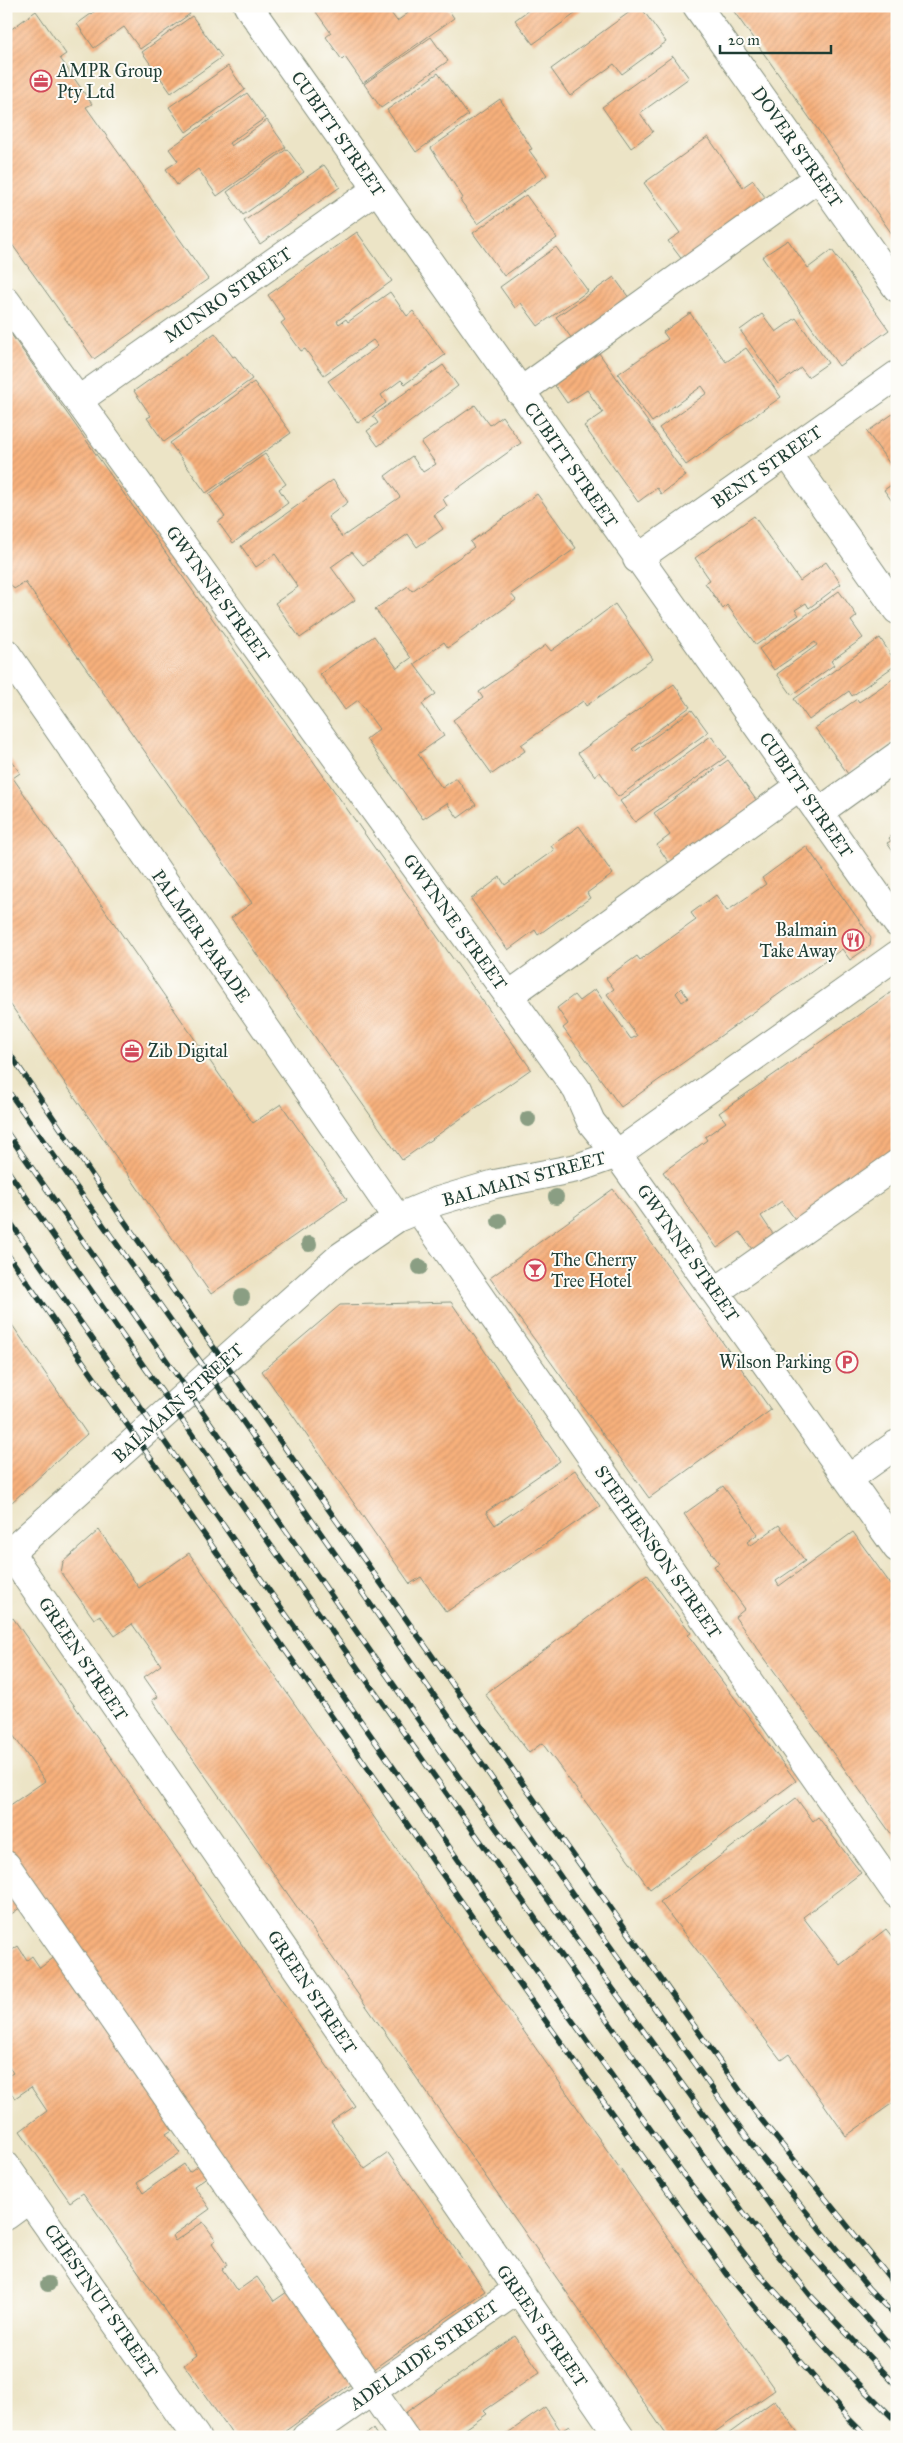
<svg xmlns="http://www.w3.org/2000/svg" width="903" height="2443" font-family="'IM FELL Great Primer',serif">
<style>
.building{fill:url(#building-hatch);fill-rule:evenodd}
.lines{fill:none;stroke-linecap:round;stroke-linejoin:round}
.minor-casing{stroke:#86907d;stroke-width:30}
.minor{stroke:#fff;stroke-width:28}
.rail-casing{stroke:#1f3d34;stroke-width:5.5}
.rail{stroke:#fdfcf7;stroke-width:4;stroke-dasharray:11;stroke-linecap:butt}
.tree{fill:#8a9e83}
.labels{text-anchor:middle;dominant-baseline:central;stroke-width:4;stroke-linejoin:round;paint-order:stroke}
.poi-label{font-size:18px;fill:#1f3d34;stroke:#fdfcf7;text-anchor:start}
.street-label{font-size:18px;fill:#1f3d34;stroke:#fdfcf7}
</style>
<defs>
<pattern id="building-hatch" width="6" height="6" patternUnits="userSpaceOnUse" patternTransform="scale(1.25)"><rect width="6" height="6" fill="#f7b07c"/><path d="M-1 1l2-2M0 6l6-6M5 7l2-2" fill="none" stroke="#d3986c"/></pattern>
</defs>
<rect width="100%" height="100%" fill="#fdfcf7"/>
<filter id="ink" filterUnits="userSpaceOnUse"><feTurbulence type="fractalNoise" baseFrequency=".02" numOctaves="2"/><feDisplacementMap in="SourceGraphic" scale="10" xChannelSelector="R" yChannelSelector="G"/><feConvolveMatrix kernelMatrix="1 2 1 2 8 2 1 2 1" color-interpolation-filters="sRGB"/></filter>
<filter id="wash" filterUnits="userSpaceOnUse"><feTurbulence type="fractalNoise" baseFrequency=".0096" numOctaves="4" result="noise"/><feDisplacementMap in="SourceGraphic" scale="20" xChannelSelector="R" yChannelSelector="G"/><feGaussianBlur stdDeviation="1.12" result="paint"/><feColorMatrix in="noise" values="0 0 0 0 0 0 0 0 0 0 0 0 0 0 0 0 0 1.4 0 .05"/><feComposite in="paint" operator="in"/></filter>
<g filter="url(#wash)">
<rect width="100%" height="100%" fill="#ece4c6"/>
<g id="blocks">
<path class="building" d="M102,6H185L190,14L140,49L124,27L94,48L77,24Z
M324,6H386L397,21L418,6H446L454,18L363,83L345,57L342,60L326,37L331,33L316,12Z
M534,6H586L533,44L515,20Z
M638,6H640L666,42L622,74L614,64L570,96L551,69Z
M730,6H897V241Z
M36,11L66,54L60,58L92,104L86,107L208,279L94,359L6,236V33Z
M192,16L222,57L171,93L142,52Z
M431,37L448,61L381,108L364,84Z
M673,56L689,78L640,113L653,132L631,148L602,107Z
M228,66L245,90L186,132L169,107Z
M438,73L468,115L416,152L387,110Z
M247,93L265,118L229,143L231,146L267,120L286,147L217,196L198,169L177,185L166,169L178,161L169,149Z
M500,99L532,149L529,150L547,175L478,224L460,200L463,198L431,148Z
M708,137L743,187L753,180L770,204L686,265L668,241L680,233L644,183Z
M287,149L304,172L243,215L227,192Z
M324,165L340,187L260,244L244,221Z
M526,195L557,238L504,276L473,233Z
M357,232L392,281L337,321L339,324L346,319L348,322L390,292L407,316L413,311L445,355L405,384L401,380L381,395L386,403L358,423L328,381L378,346L373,340L324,375L305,349L301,351L281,323L285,320L268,295Z
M788,240L808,268L832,250L889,330L839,366L762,257Z
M556,247L588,291L538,326L521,303L515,308L500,287Z
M614,277L632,302L575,343L556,317Z
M690,313L726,362L746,348L781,397L686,465L659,428L707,393L702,386L652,422L618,374L668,339L663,332Z
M762,314L776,332L796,318L828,363L808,377L801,368L778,384L740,330Z
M6,327L531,1069L402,1160L231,918L252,903L25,582L14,589L6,578Z
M215,333L233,357L235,356L252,379L164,442L147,418L151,416L134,391Z
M594,346L686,476L661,494L657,488L638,502L584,426L603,413L587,390L567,403L549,377Z
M443,365L458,386L378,446L367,431L378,423L373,416Z
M254,382L291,433L206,493L170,443Z
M475,405L490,425L502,416L521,443L443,499L447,506L434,515L443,529L417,547L408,534L363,565L352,552L331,567L355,600L300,638L275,603L298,587L275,554L256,567L241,546L333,480L348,502L328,517L342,537L400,497L385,476L412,456L423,472L436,464L421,443Z
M897,411V474L867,432Z
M265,454L286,484L279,489L288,503L233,543L218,522L225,517L209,494Z
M897,481V508L884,490Z
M537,494L576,548L511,594L516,600L448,648L444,642L414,664L436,694L422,704L444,736L418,754L442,788L456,778L476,805L458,818L447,803L423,819L366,739L379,729L358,700L345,710L320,674L374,636L397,668L411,658L375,609L408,586L412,591L474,547L470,542Z
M754,516L800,581L826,562L841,584L809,608L806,603L795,610L799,615L756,645L727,605L723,609L705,583L710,580L695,558Z
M839,591L857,616L851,621L863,638L831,661L834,665L792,695L777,674L817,645L815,642L774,670L759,649Z
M615,604L653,659L586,706L583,701L521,745L525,751L492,774L453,720L483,698L479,692L546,645L551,651Z
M880,638L897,664L852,696L849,691L809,720L794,699Z
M897,676V739L848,774L815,728L857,699L859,702Z
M674,684L690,707L632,749L634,752L692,710L708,732L618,797L600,772L595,776L578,753Z
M711,736L726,757L635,822L620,801Z
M6,753L20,773L13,778L253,1123L281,1104L347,1199L211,1294L6,998Z
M728,760L761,807L673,869L657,845L670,835L654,813Z
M579,826L613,874L587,893L590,898L538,935L535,930L508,950L471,899L500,877L505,885L554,850L551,846Z
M897,832V857L887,843L891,841L889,838Z
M806,846L871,937L870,946L850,960L842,949L621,1107L563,1028L568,1024L557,1008L574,995L579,1001L595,989L631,1039L637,1036L607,994L614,989L606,978L637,956L640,960L696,920L691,913L716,895L727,911L766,884L762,878ZM681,988L688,998L682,1002L676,993Z
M897,988V1156L799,1225L782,1201L761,1216L777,1240L756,1255L740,1232L717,1248L663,1172L707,1140L705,1137L726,1122L719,1113Z
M613,1189L771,1410L649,1498L490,1278Z
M451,1302L560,1461L486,1512L495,1525L575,1470L600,1506L446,1612L421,1577L410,1584L262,1371L340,1305Z
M6,1316L87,1434L12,1502L6,1493Z
M723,1486L758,1534L747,1542L750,1546L779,1525L805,1561L776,1581L779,1586L853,1532L897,1593V1842L735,1617L745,1609L714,1566L719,1563L684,1514Z
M99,1530L139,1588L189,1553L775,2390L708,2437H668L152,1700L158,1697L144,1677L161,1665L132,1624L115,1636L100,1615L94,1619L61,1573L63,1562Z
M647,1574L691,1633L688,1635L796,1781L650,1889L542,1743L529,1753L485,1694Z
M13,1618L355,2106L331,2122L365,2169L388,2153L485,2291L372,2370L6,1847V1808L45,1781L6,1725V1623Z
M796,1798L813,1821L818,1817L861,1873L803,1917L840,1965L886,1929L897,1943V2100L846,2136L789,2054L781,2060L660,1902Z
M20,1897L25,1904L6,1918V1901L9,1905Z
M18,1946L27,1960L32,1956L40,1968L60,1953L180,2125L166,2134L180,2153L137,2183L143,2193L184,2164L189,2172L207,2159L215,2171L194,2186L210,2209L172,2236L175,2241L203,2222L216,2240L212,2243L227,2265L222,2269L237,2291L257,2277L274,2301L294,2287L358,2379L277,2437H234L184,2365L197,2355L180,2331L83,2193L70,2202L20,2131L47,2111L31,2087L15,2098L6,2086V2077L13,2073L6,2063V1951L8,1953Z
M515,2336L540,2372L484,2411L487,2414L454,2437H418L402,2415Z
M775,2400L801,2437H724Z
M545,2407L561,2431L569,2426L577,2437H502Z
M373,2429L378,2437H362Z"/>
</g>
</g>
<g filter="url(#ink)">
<use href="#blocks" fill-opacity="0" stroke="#86907d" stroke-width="1"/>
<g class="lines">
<g class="minor-casing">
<path id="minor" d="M248,6L897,923
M697,6L897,288
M6,301L577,1090L591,1122L617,1154L897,1548
M520,392L819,177
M79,400L377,189
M787,453L897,610
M637,559L897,375
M6,653L397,1218
M819,812L897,756
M508,996L800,786
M419,1210L897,1894
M715,1292L897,1164
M848,1479L897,1444
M6,1547L620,2437
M6,1556L340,1257L397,1218L438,1201L495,1184L577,1168L617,1154L897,955
M6,1865L404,2437
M6,2166L196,2437
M6,2216L29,2199
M306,2437L517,2290"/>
</g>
<use href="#minor" class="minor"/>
<g class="rail-casing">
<path id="rail" d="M6,1048L103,1191L756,2113L897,2287
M6,1088L241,1419L572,1893L759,2154L869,2289L897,2318
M6,1131L445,1758L781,2220L897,2353
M6,1168L143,1365L744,2213L811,2296L897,2386
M6,1216L528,1959L682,2173L762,2277L856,2381L897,2422
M6,1252L520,1985L727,2274L850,2420L867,2437"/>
</g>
<use href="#rail" class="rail"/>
</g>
<g class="tree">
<circle cx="528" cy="1119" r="8"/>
<circle cx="556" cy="1197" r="8"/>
<circle cx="499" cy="1221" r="8"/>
<circle cx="309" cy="1244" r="8"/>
<circle cx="420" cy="1267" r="8"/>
<circle cx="242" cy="1297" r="8"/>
<circle cx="48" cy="2284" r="8"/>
</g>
</g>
<defs>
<g id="office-ring" transform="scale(1.125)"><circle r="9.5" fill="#fdfcf7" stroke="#d1495b" stroke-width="1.5"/><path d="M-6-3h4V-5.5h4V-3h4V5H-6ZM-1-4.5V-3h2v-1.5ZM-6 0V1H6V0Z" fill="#d1495b"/></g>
<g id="restaurant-ring" transform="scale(1.125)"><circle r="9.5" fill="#fdfcf7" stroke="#d1495b" stroke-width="1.5"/><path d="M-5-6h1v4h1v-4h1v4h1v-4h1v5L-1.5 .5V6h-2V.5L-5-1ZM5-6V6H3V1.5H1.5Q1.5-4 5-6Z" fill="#d1495b"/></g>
<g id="bar-ring" transform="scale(1.125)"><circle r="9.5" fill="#fdfcf7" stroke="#d1495b" stroke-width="1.5"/><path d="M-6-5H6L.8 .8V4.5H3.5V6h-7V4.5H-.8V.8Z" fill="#d1495b"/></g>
<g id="parking-ring" transform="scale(1.125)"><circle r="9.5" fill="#fdfcf7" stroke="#d1495b" stroke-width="1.5"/><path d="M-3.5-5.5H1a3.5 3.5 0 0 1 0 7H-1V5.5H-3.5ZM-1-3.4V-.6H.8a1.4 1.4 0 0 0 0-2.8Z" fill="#d1495b"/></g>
</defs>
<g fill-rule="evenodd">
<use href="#office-ring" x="41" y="81"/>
<use href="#restaurant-ring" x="853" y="940"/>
<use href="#office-ring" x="132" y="1051"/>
<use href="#bar-ring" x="535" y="1270"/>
<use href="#parking-ring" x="847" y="1362"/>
</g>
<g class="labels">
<g class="poi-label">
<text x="57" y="71">AMPR Group<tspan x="57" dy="21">Pty Ltd</tspan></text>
<text x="837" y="930" text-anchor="end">Balmain<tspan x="837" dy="21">Take Away</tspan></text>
<text x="148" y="1051">Zib Digital</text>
<text x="551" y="1260">The Cherry<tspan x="551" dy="21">Tree Hotel</tspan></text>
<text x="831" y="1362" text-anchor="end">Wilson Parking</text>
</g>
<g class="street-label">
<text transform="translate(338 134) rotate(55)">CUBITT STREET</text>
<text transform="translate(797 147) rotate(55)">DOVER STREET</text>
<text transform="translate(228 295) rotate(-35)">MUNRO STREET</text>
<text transform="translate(571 465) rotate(55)">CUBITT STREET</text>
<text transform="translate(767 467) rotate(-35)">BENT STREET</text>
<text transform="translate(218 594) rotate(54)">GWYNNE STREET</text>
<text transform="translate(806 795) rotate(55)">CUBITT STREET</text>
<text transform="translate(455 922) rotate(54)">GWYNNE STREET</text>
<text transform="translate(201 936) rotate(55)">PALMER PARADE</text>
<text transform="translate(524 1179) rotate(-15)">BALMAIN STREET</text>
<text transform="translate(688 1253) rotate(55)">GWYNNE STREET</text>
<text transform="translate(178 1403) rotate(-42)">BALMAIN STREET</text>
<text transform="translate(658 1552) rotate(55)">STEPHENSON STREET</text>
<text transform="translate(83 1659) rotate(56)">GREEN STREET</text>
<text transform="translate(312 1992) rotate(56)">GREEN STREET</text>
<text transform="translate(101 2301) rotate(55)">CHESTNUT STREET</text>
<text transform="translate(542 2326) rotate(55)">GREEN STREET</text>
<text transform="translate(424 2355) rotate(-35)">ADELAIDE STREET</text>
</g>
</g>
<rect width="903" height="2443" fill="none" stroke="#fdfcf7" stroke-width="25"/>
<path d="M720 45v8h111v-8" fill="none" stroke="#1f3d34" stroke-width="2.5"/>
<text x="728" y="45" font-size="15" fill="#1f3d34" stroke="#fdfcf7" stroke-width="4" paint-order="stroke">20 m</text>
</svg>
